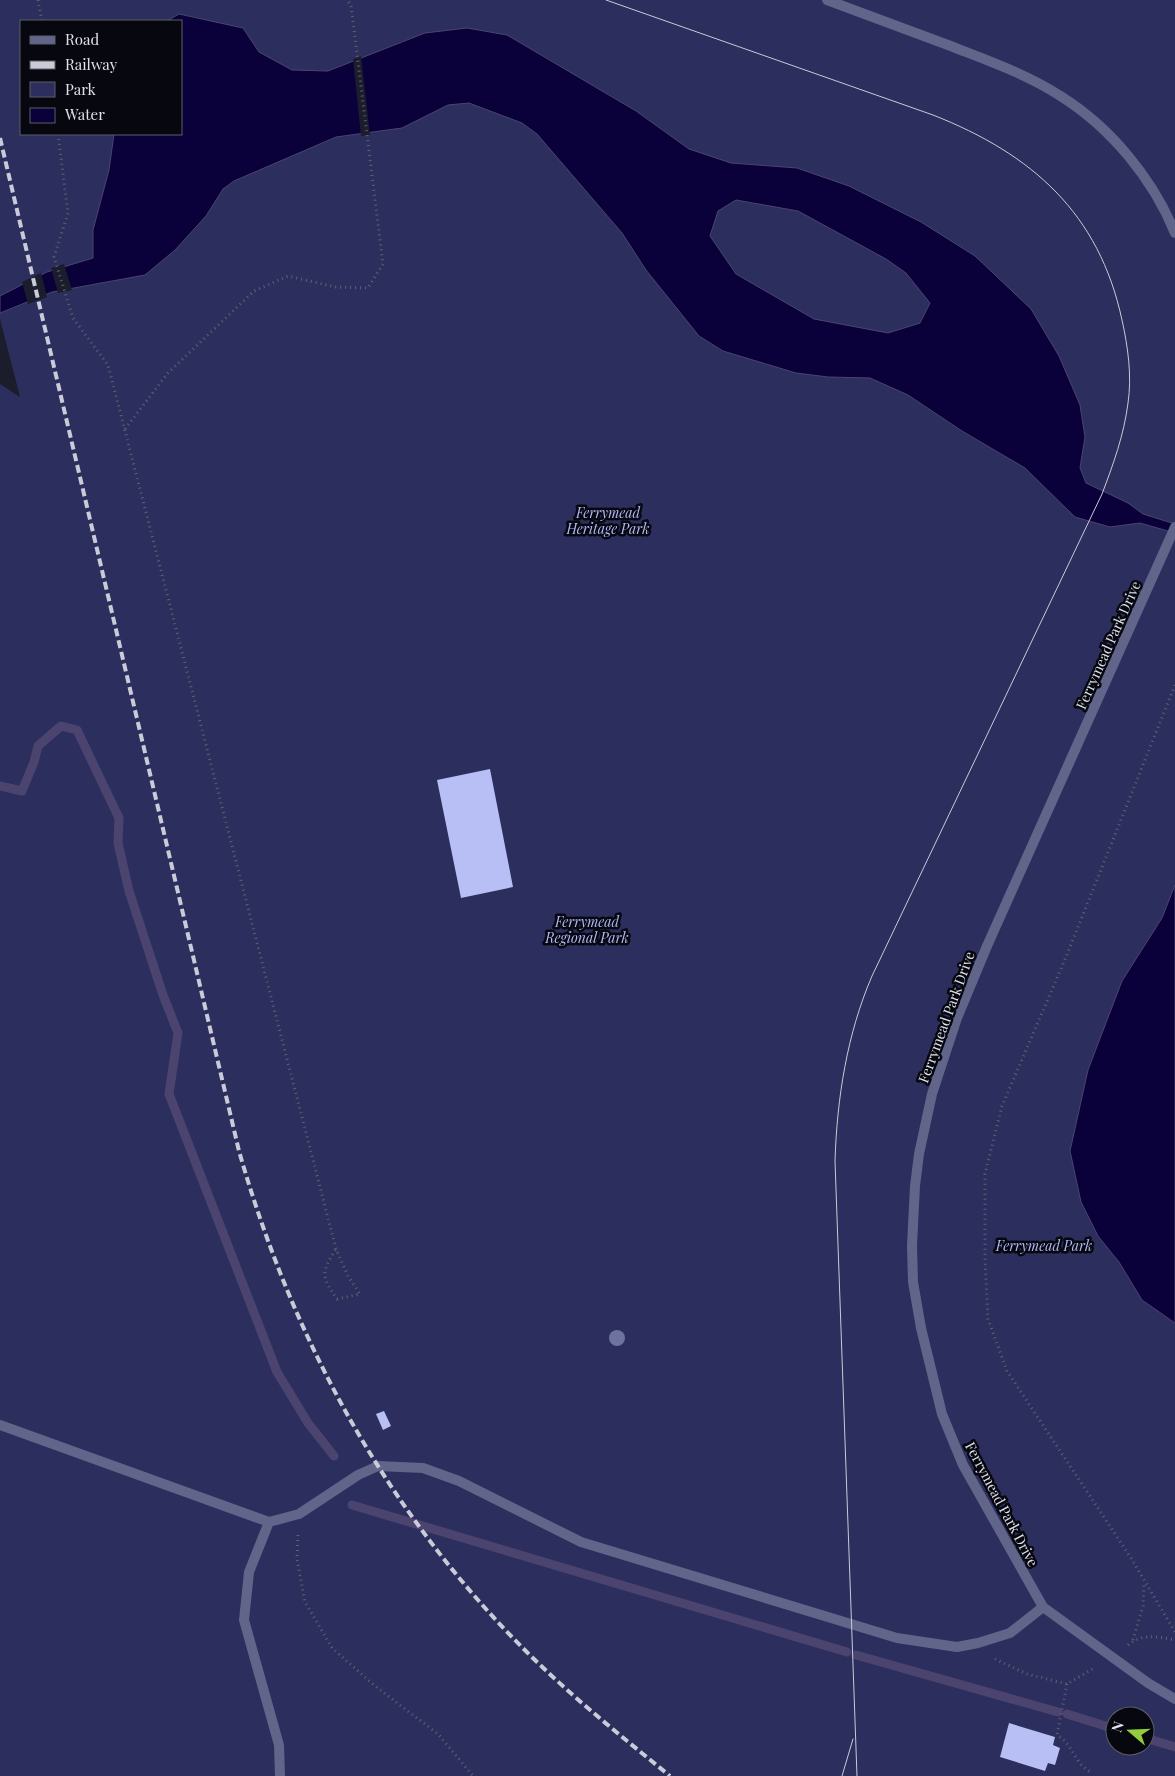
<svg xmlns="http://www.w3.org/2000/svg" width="1175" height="1776" font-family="'Playfair Display',serif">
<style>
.green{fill:#2c2e5d;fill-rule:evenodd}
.water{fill:#0b013a;stroke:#4b446f;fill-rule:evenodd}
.pier{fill:#1b1d2d}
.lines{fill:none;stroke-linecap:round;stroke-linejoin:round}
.stream{stroke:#4b446f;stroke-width:9}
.building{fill:#b7bff4}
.path{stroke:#606270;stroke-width:3;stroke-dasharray:1 4;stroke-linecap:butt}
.service{stroke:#616589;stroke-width:10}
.minor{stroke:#616589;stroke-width:10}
.tram{stroke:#c9cbd7;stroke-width:1}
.rail{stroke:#c9cbd7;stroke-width:4;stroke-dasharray:8 4;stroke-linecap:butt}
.tree{fill:#6d739e}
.labels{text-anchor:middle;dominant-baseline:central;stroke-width:5;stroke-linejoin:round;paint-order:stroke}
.park-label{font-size:14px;font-style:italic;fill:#b0b9fb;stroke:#07080f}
.street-label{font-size:14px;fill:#dfe1ec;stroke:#07080f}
</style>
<rect width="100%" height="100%" fill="#1b1d2d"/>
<path class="green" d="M0,0H1175V1776H0V384L20,397L0,319ZM21,21H181V134H21ZM1115,1716H1145V1746H1115Z"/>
<path class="water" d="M179,14L243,28L259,52L292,70L328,71L425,33L467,28L507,35L636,111L689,149L731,163L797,168L849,186L921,222L975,256L1031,309L1059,356L1080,405L1085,437L1080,468L1086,483L1128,503L1143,514L1175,524V533L1140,523L1110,527L1075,517L1025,468L962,431L908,395L870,378L828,377L796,373L723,351L699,336L646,270L622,233L537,134L522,123L469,103L448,105L402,128L336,137L234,181L223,189L206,216L175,250L145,275L52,292L0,313V296L47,272L93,258V230L109,170L114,134H181V21H167ZM736,200L798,211L886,259L906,273L930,303L920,323L888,333L814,319L736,274L710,236L718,211Z
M1175,885V1323L1142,1300L1119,1262L1098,1236L1081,1202L1070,1151L1088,1070L1122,981L1162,918Z"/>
<path class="pier" d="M361,56L370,135L361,136L353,59Z
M64,264L72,290L58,293L51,268Z
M41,273L47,297L28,304L22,282Z"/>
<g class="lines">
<path class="stream" d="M0,786L22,791L34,762L38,746L61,726L77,730L119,818L118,843L129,891L163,995L178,1033L169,1094L277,1372L308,1423L334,1456
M352,1505L847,1652
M856,1655L1058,1712
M1067,1714L1115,1729
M1145,1738L1175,1747"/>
</g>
<path class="building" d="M490,769L513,887L461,898L437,780Z
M384,1411L391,1426L383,1430L376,1414Z
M1009,1723L1055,1737L1053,1745L1060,1748L1055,1765L1048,1763L1045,1771L1000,1757Z"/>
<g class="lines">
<path class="path" d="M38,0L42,21
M58,134L68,213L54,257L73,318L108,365L336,1249L348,1276L360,1294L337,1299C321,1276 321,1273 336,1249
M125,429L168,373L254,291L288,276L335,287L368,288L383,264L351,5L347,0
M1175,685L1066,957L1002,1106L985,1174V1260L988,1319L1007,1371L1131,1558L1175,1632
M298,1535L297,1559L305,1602L332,1648L375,1686L438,1734L473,1776
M1133,1640L1143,1606L1144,1583
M1128,1645C1142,1633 1159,1637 1175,1640
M995,1659L1027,1674L1067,1684L1094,1668
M1067,1684L1057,1735C1074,1745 1075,1765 1091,1772"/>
<path class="service" d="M0,1425L269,1522
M280,1776L279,1745L244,1620L249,1572L269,1522L299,1514L358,1475L378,1466L423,1468L459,1481L581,1542L897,1638L957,1647L978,1643L1010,1633L1043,1607"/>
<path class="minor" d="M827,0C867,15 907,30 948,45C986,60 1027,74 1062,97C1111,128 1153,179 1175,233
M1175,527L987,946L957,1018L932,1094L919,1154L915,1186L912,1245L913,1282L921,1328L942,1414L963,1465L1043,1607L1148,1683L1175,1699"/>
<path class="tram" d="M606,0L933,115C1032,154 1099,213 1122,320C1128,347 1132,376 1128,403C1124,435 1113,465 1102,494L872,976C847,1034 837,1098 835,1161L857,1776
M842,1776L853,1739"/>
<path class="rail" d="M0,138L239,1151C291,1334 380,1500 512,1637C561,1688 616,1732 670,1776"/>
</g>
<circle class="tree" cx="617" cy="1338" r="8"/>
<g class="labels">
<g class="park-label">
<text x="608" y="512">Ferrymead<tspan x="608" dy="16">Heritage Park</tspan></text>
<text x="587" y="921">Ferrymead<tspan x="587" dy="16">Regional Park</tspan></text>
<text x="1044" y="1245">Ferrymead Park</text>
</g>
<g class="street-label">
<text transform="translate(1108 645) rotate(-66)">Ferrymead Park Drive</text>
<text transform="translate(946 1017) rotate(-70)">Ferrymead Park Drive</text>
<text transform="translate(1002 1504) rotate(62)">Ferrymead Park Drive</text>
</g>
</g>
<rect x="20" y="20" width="162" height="115" fill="#07080f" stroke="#5d5f67"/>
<rect x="30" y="36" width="25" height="8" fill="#616589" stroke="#5d5f67"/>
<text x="65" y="45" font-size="15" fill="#dfe1ec">Road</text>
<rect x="30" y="61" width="25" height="8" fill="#c9cbd7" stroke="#5d5f67"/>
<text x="65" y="70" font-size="15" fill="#dfe1ec">Railway</text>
<rect x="30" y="82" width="25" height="15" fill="#2c2e5d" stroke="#5d5f67"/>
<text x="65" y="95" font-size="15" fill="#dfe1ec">Park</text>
<rect x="30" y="108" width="25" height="15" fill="#0b013a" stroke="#5d5f67"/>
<text x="65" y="120" font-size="15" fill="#dfe1ec">Water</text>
<g transform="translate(1130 1731) rotate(289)"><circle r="24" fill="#07080f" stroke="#5d5f67"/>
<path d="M0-4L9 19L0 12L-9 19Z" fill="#95cc3b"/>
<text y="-8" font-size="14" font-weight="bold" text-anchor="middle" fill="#dfe1ec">N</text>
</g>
</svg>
